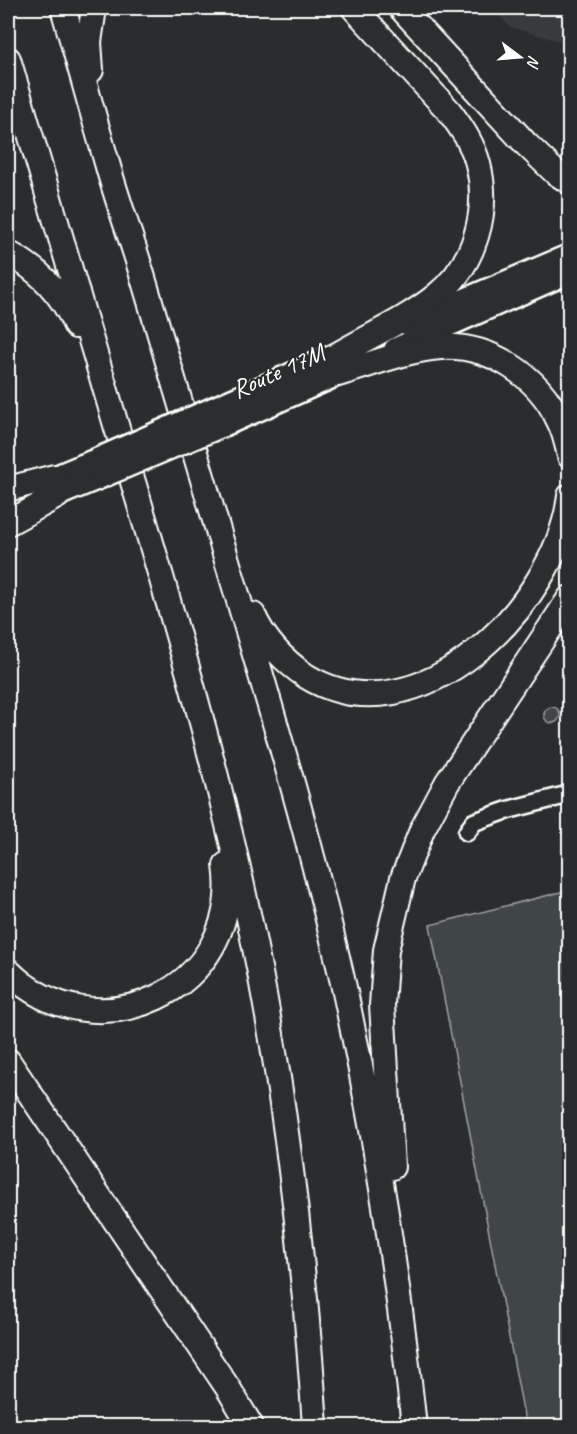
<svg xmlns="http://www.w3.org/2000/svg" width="577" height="1434" font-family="Caveat,sans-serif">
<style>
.built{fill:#373a3b}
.green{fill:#414445;stroke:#a0a2a2;stroke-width:1.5}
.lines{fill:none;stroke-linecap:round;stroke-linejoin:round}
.minor-casing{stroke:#fff;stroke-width:21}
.major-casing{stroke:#fff;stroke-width:26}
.highway-casing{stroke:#fff;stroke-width:28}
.minor{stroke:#2a2d2e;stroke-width:16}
.major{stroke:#2a2d2e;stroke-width:21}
.highway{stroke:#2a2d2e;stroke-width:24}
.major-bridge-casing{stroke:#fff;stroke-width:26;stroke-linecap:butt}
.major-bridge{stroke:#2a2d2e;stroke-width:21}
.labels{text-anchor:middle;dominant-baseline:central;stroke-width:4.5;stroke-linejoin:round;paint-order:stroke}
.street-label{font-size:26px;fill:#fff;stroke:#2a2d2e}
</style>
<rect width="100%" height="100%" fill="#2a2d2e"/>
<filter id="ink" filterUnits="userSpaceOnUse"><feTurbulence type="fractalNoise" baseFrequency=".0167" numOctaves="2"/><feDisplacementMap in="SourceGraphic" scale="12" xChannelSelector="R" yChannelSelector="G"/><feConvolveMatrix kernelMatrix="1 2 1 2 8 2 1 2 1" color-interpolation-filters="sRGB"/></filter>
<g filter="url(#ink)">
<path class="built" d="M492,8H569V44L510,27Z"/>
<path class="green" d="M544 715a8 8 0 1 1 16 0a8 8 0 1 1-16 0Z
M569,890V1426H526L430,925Z"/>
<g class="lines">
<g class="minor-casing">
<path id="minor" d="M467,832L474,822L508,810L570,794"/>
</g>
<g class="major-casing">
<path id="major" d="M407,324L570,255
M395,349L570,272
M216,407L351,348
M222,426L353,368
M38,484L93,461
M41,502L99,478"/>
</g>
<g class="highway-casing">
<path id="highway" d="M63,8C78,59 92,111 107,163C116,196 128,229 138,261C166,353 193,445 220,537C264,685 309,832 343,983C375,1129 398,1278 414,1426
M401,8L526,144L556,173L570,182
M8,59C46,190 85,321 124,452C171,608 217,764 250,923C285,1089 304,1257 315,1426
M91,70L89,42L94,8
M8,253C40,270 62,293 76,326
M337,355C369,336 406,320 436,296C475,265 490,211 478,164C473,144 461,127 449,111L354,8
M338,374C370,365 408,349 441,347C490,344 539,376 559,421C565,432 567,444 570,456
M8,489L54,477
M8,523L57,496
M253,615C264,640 284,661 306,676C418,745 557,604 570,496
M8,971C95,1058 244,990 226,865
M8,1061L228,1388L251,1426
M392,1167L382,1005L386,950L403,878L422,830L447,783L570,598"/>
</g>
<use href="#minor" class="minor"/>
<use href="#major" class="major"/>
<use href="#highway" class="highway"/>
<g class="major-bridge-casing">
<path id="major-bridge" d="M93,461L216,407
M99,478L222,426"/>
</g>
<use href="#major-bridge" class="major-bridge"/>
</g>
</g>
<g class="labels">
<g class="street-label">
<text transform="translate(278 371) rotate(-24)">Route 17M</text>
</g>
</g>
<rect width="577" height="1434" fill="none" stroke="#2a2d2e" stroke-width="30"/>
<rect x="15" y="15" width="547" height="1404" fill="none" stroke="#fff" stroke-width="2" filter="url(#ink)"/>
<g transform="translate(520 57) rotate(106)" stroke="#2a2d2e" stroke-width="4.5" paint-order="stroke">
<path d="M0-4.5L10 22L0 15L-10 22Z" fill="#ffffff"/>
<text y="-9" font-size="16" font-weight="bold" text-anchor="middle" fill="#ffffff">N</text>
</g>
</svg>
